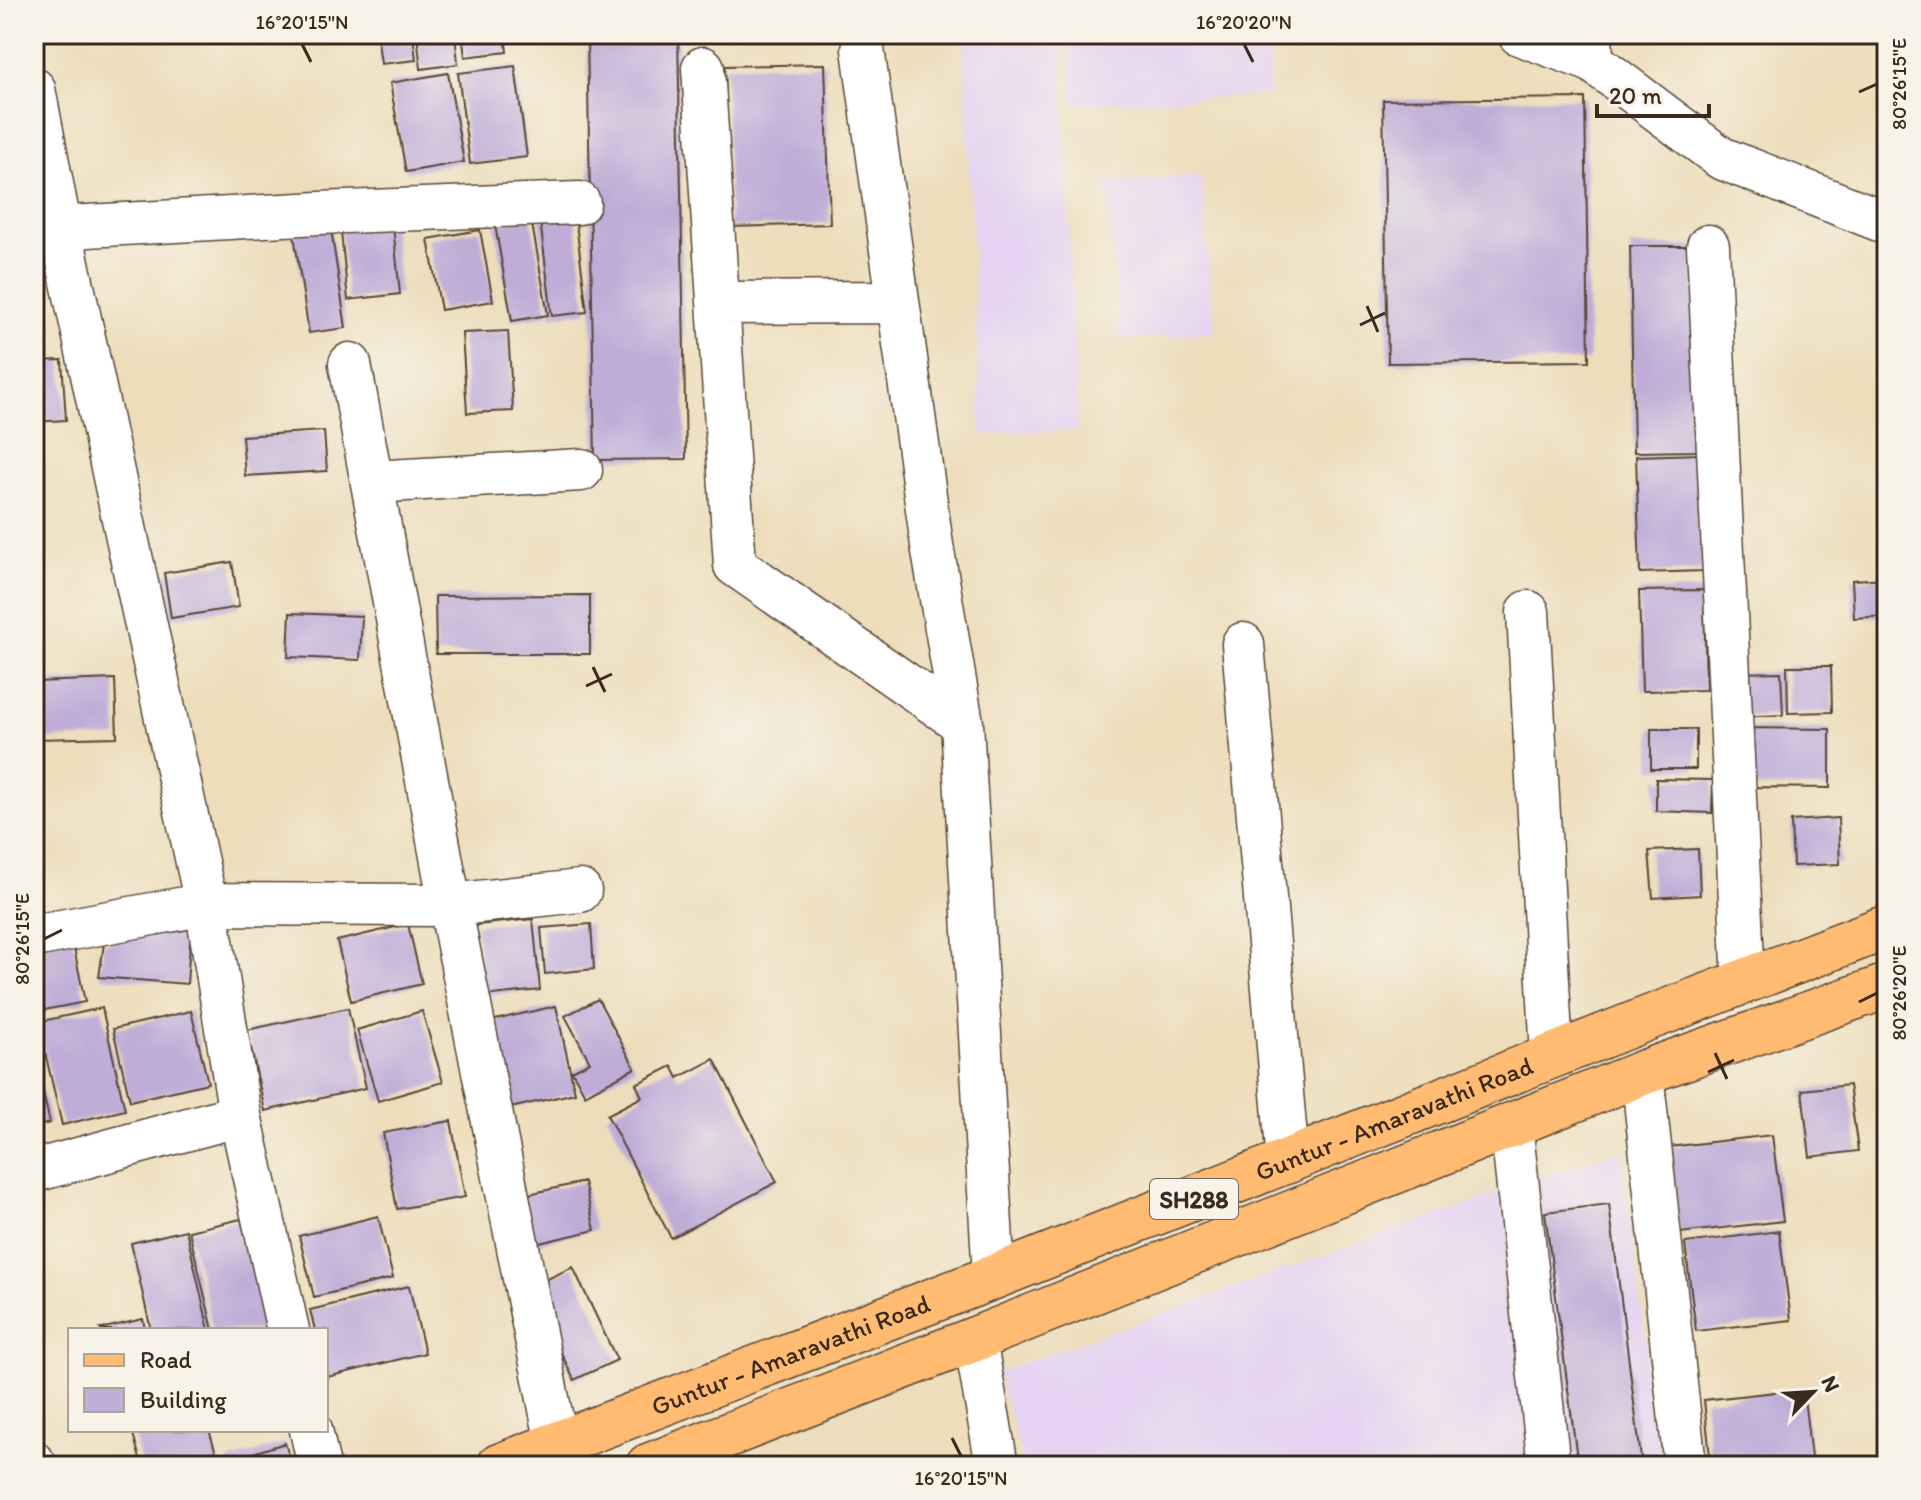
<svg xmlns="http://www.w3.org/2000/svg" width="1921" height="1500" font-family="Itim,sans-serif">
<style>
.built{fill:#e5d3f1}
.building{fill:#bfadd8}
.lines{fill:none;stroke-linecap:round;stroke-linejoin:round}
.minor-casing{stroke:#564536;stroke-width:45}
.primary-casing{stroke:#564536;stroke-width:47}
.minor{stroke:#fff;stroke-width:42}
.primary{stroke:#febb71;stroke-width:44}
.ticks{fill:none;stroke:#3b2a1e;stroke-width:3}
.labels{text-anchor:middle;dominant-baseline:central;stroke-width:6;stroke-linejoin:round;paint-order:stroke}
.shield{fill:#f7f3e8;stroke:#73665b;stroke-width:2}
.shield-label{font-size:24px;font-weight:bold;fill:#3b2a1e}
.street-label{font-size:26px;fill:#3b2a1e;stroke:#f7f3e8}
.neatline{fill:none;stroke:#3b2a1e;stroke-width:3}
.ticks-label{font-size:20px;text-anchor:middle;fill:#3b2a1e}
</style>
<rect width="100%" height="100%" fill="#f7f3e8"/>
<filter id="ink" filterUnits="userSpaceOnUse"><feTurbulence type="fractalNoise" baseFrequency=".0125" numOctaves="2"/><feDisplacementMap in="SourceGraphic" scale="16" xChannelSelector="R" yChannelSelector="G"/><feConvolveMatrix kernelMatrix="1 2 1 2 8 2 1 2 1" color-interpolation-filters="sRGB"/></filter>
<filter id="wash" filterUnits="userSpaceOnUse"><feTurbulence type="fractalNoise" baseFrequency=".006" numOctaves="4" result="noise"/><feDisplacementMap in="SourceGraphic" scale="32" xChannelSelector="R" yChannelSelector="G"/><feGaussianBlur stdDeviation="1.8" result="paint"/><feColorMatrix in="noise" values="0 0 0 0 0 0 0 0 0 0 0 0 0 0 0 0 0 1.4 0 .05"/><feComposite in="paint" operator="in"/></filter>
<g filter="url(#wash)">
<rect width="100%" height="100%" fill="#edddbb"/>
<path class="built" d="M963,34H1061L1078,430L981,434Z
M1068,34H1268L1270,95L1072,104Z
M1201,175L1215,332L1120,340L1107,183Z
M1620,1150L1663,1466H1024L998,1372Z"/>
<g id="blocks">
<path class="building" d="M377,34H413L416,60L381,64Z
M417,34H455L458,64L421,69Z
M462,34H505L507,52L465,57Z
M587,34H678L686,459L595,460Z
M825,64L830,224L730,227L725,66Z
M515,66L527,157L470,164L458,73Z
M448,73L464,162L406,172L390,83Z
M1585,98L1589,361L1388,363L1383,100Z
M575,215L587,312L552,316L540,220Z
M531,218L548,315L512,321L495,225Z
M393,226L400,294L348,300L341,232Z
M331,229L346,328L309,333L294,235Z
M480,230L493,301L441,310L428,239Z
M1630,246H1693L1697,451L1634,452Z
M508,331L513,411L467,413L462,333Z
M62,360L66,420L34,422V361Z
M324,431L327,471L245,476L242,436Z
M1701,454L1704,571L1640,573L1636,456Z
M232,562L239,607L171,618L164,573Z
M1887,578V616L1854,618L1852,580Z
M1704,590L1706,690L1642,691L1639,591Z
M590,595V654H436L435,596Z
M290,613L362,616L360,660L288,657Z
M1787,666H1831L1832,712L1788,713Z
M1781,672L1783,715L1736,717L1734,673Z
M115,679L117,737L37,739L35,682Z
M1740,728L1830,729V788L1739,787Z
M1651,729H1696V769H1651Z
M1656,779L1713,780L1712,813L1656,811Z
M1838,818L1840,864L1793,866L1791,821Z
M1698,849L1700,895L1653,898L1649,851Z
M533,919L540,990L483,996L476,925Z
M408,924L422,984L351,1001L337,941Z
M591,924L594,969L545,974L541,928Z
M191,929L187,984L99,977L104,943Z
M72,938L85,1002L34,1012V946Z
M598,999L635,1068L585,1095L572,1071L590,1062L565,1016Z
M556,1006L575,1093L502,1110L482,1023Z
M102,1008L125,1110L62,1125L38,1022Z
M348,1008L366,1088L265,1111L247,1030Z
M191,1011L208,1083L130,1101L113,1029Z
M422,1011L443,1082L378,1101L357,1030Z
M34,1054L50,1123L34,1127Z
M714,1059L777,1182L671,1238L607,1115L642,1097L636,1084L672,1066L678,1078Z
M1849,1085L1858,1151L1810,1157L1802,1090Z
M451,1121L465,1197L397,1209L383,1133Z
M1772,1135L1783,1221L1680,1233L1669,1147Z
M584,1182L595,1230L535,1244L524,1195Z
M1609,1204L1642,1466H1578L1545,1212Z
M378,1216L393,1278L314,1297L299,1236Z
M241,1219L268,1330H213L189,1231Z
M186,1230L209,1330H151L131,1243Z
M1779,1231L1791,1320L1696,1331L1685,1243Z
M573,1267L617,1360L574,1380L530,1287Z
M409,1286L425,1353L327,1377L326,1330H315L310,1310Z
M143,1319L145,1330H101L100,1329Z
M1803,1389L1812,1466H1711L1704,1400Z
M132,1430H209L220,1466H142Z
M285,1443L292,1466H228L227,1461Z"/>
</g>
</g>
<g filter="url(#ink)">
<use href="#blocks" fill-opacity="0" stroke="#564536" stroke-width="2"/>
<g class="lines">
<g class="minor-casing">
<path id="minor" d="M1519,34L1592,61
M1591,34L1592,61L1721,158L1887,223
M863,49L932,545L962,723L994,1277
M703,68L735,565L962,723
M34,89L60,226L206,904L240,1115L288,1330
M34,229L319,213L579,203
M1708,246L1744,982
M718,303L898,302
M350,364L450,905L557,1444
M372,482L581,470
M1528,612L1552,1056
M1243,644L1288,1162
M34,936L206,904L450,905L580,891
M1642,1073L1685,1466
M1511,1124L1549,1466
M34,1171L240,1115
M975,1339L997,1466
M311,1430L319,1466
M34,1463L35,1466"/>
</g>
<g class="primary-casing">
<g id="primary">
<path id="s1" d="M499,1466L994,1277L1646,1019L1887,927"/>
<path d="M648,1466L975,1339L1642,1073L1887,986"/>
</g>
</g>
<use href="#minor" class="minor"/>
<use href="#primary" class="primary"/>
</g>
</g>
<path class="ticks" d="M302,44L311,62M1244,44L1253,62M1859,92L1877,84M1367,306L1378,332M1360,325L1385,313M593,667L605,692M586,686L612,674M44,939L62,930M1859,1002L1877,993M1715,1053L1727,1079M1708,1072L1734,1060M952,1438L961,1456"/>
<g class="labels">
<rect class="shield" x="1150" y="1179" width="88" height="40" rx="6"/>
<g class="shield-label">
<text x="1194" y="1199">SH288</text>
</g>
<g class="street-label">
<text stroke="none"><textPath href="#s1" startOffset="960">Guntur - Amaravathi Road</textPath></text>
<text stroke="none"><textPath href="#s1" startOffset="312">Guntur - Amaravathi Road</textPath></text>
</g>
</g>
<rect width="1921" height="1500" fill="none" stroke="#f7f3e8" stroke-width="88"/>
<rect x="68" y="1328" width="260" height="104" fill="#f7f3e8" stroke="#aca397" stroke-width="2"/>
<rect x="84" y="1354" width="40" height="12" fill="#febb71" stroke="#aca397" stroke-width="2"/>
<text x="140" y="1368" font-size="24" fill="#3b2a1e">Road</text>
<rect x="84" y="1388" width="40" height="24" fill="#bfadd8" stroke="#aca397" stroke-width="2"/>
<text x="140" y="1408" font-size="24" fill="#3b2a1e">Building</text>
<g transform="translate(1813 1392) rotate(65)" stroke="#f7f3e8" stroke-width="6" paint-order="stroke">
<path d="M0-6L14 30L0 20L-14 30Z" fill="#3b2a1e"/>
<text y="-12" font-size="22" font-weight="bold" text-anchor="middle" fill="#3b2a1e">N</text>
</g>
<path d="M1597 104v12h112v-12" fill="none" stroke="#3b2a1e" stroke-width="4"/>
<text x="1609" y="104" font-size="24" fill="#3b2a1e" stroke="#f7f3e8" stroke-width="6" paint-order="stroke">20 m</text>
<rect x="44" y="44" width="1833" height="1412" class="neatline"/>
<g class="ticks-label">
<text x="302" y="29">16°20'15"N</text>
<text x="1244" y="29">16°20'20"N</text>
<text transform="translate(1899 84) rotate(-90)" y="7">80°26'15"E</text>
<text transform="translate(22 939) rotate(-90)" y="7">80°26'15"E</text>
<text transform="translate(1899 993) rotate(-90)" y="7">80°26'20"E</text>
<text x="961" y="1485">16°20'15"N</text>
</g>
</svg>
